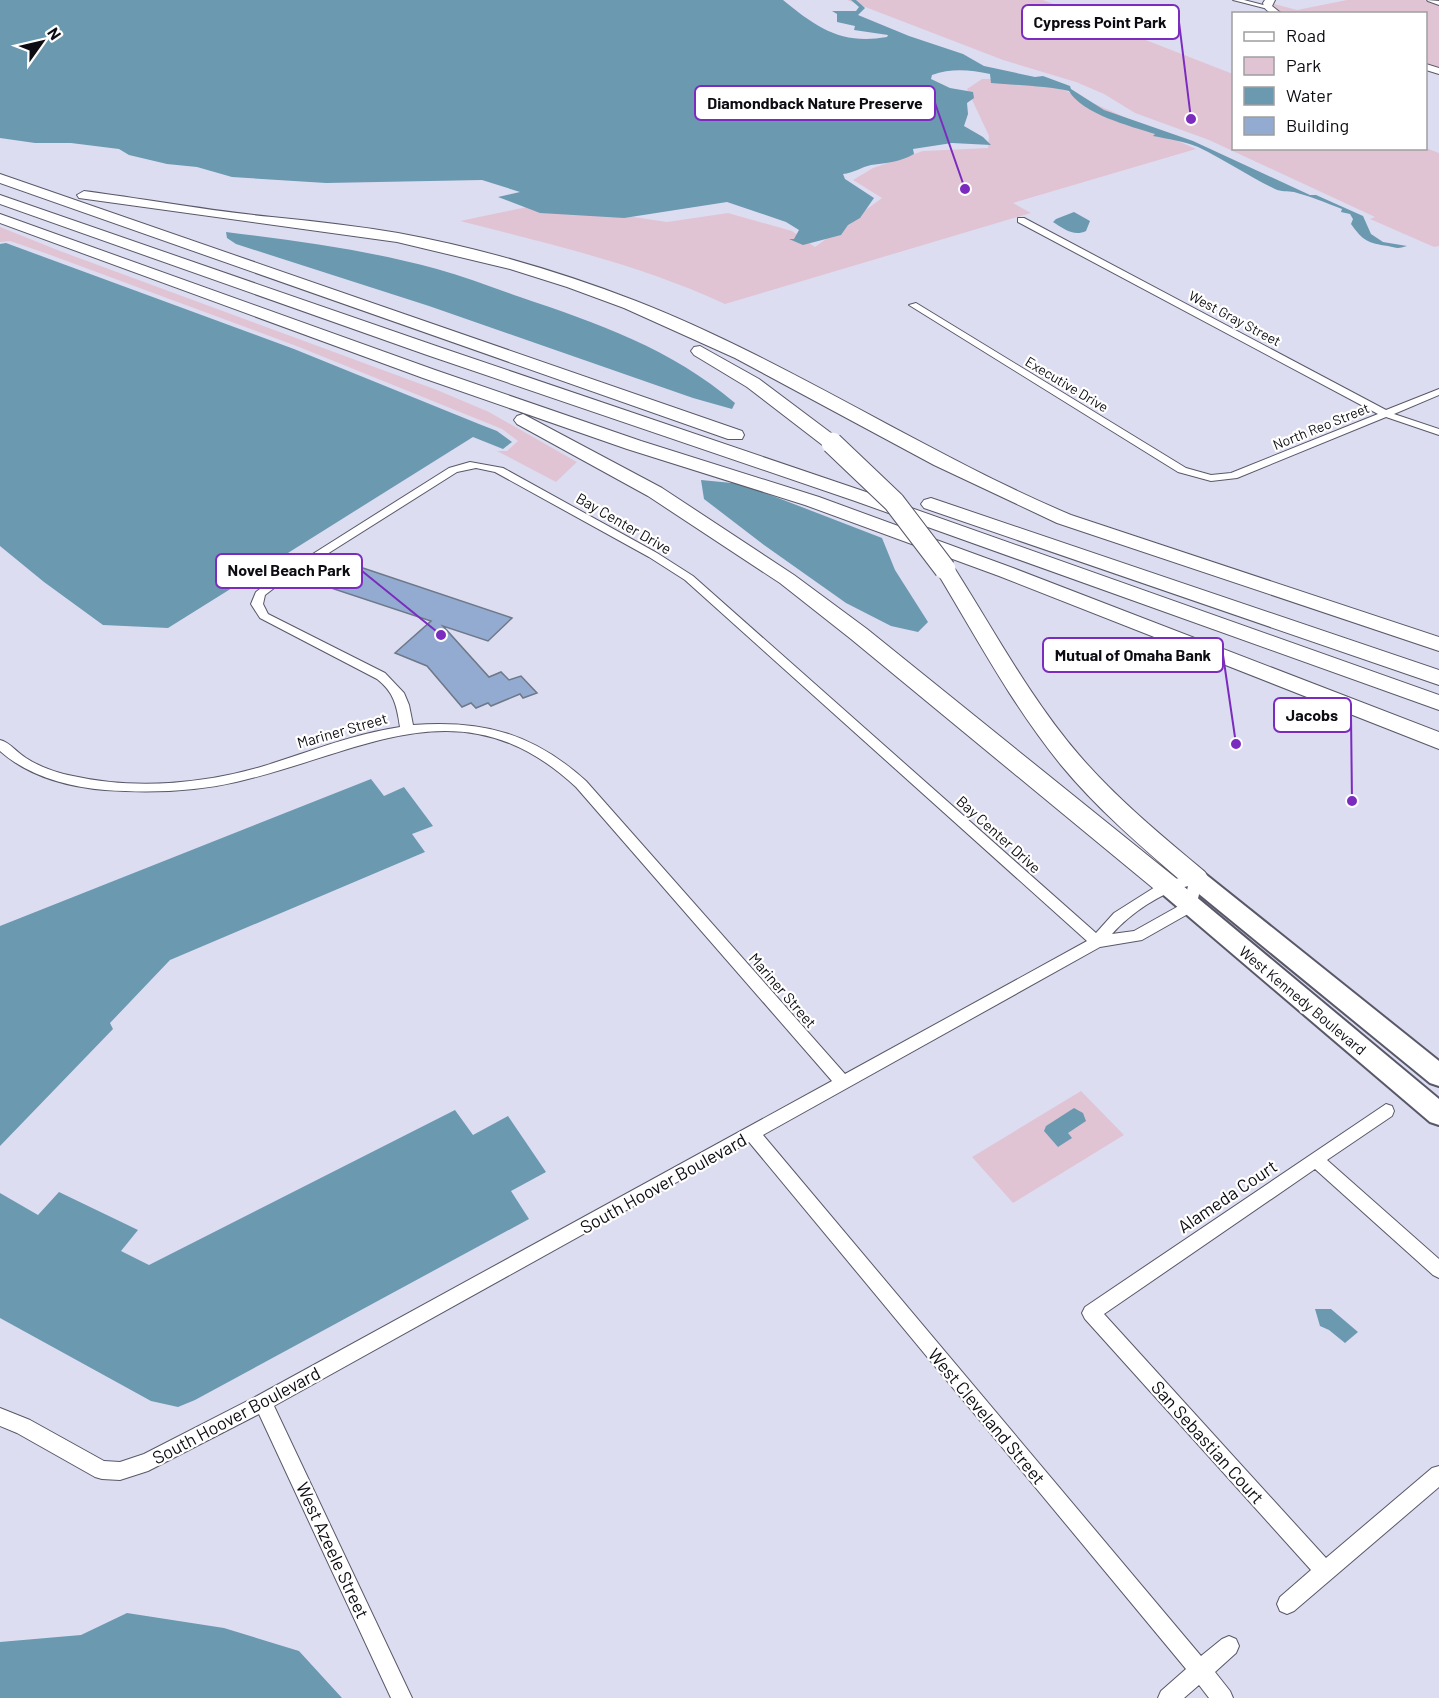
<svg xmlns="http://www.w3.org/2000/svg" width="1439" height="1698" font-family="Barlow,sans-serif">
<style>
.green{fill:#e1c4d4}
.water{fill:#6b99b0}
.building{fill:#93abd0;stroke:#6d7888;stroke-width:1.5}
.lines{fill:none;stroke-linecap:round;stroke-linejoin:round}
.street-casing{stroke:#585869;stroke-width:2}
.secondary-casing{stroke:#585869;stroke-width:2}
.primary-casing{stroke:#585869;stroke-width:4}
.highway-casing{stroke:#585869;stroke-width:2}
.street{fill:#fff;fill-rule:evenodd}
.secondary{fill:#fff;fill-rule:evenodd}
.primary{fill:#fff;fill-rule:evenodd}
.highway{fill:#fff;fill-rule:evenodd}
.highway-bridge-casing{stroke:#585869;stroke-width:23;stroke-linecap:butt}
.highway-bridge{stroke:#fff;stroke-width:21}
.labels{text-anchor:middle;dominant-baseline:central;stroke-width:4.5;stroke-linejoin:round;paint-order:stroke}
.far-street-label{font-size:14px;fill:#0c0c12;stroke:#fff}
.street-label{font-size:15px;fill:#0c0c12;stroke:#fff}
.near-street-label{font-size:18px;fill:#0c0c12;stroke:#fff}
.leader{fill:none;stroke:#7b2cbf;stroke-width:2}
.callout-dot{fill:#7b2cbf;stroke:#fff;stroke-width:2}
.callout{fill:#fff;stroke:#7b2cbf;stroke-width:2}
.callout-label{font-size:16px;text-anchor:middle;font-weight:bold;fill:#0c0c12}
</style>
<rect width="100%" height="100%" fill="#ddddf2"/>
<path class="green" d="M847,0H1043L1233,74L1234,148H1426L1439,153V246L1434,247L1370,219L1375,217L1209,140L1135,113L1104,94L1076,82L1003,60Z
M1347,0H1424L1439,5V68L1426,63V14L1284,13L1266,7L1271,3L1297,10Z
M982,79H1014L1055,86L1196,149L1013,203L1031,213L725,304C641,265 550,244 460,221L536,205L567,207L667,222L728,213L792,231L815,247L882,198L853,180L873,168L923,151L988,148L989,136L967,89Z
M0,227L60,251L437,390L489,412L577,462L556,482L497,451H507L518,441L502,429L299,347L45,253L10,241L0,242Z
M1081,1091L1124,1135L1013,1203L972,1157Z"/>
<path class="water" d="M0,0H783C817,28 842,45 887,37L888,35L854,30L855,26L837,22V14L832,11H856L859,7L851,0H856L865,8L858,15L909,36L963,54L984,66L1035,77L1043,76L1070,86L1071,89L1104,110L1193,141L1310,195H1316L1363,216L1371,234L1383,242L1407,246C1398,249 1396,248 1388,246C1368,243 1363,241 1351,224L1353,219L1350,214L1341,212L1342,209C1327,203 1309,196 1294,192C1288,191 1281,192 1275,189C1250,177 1225,160 1198,147C1184,141 1168,139 1153,136L1155,134C1130,126 1082,114 1069,91C1047,86 1014,85 991,83L990,74C970,70 952,68 932,75L931,79L950,88L973,92L974,98L967,103L968,114L964,126L983,137L991,145L952,143L913,149L914,154C900,162 887,163 871,165C862,167 853,173 843,174L845,179L874,198L860,218L848,225L841,235L803,245L789,239H794L799,230L786,222L727,202L624,218L540,213L498,197L520,192L482,180L326,183L232,177L197,167L167,164L129,155L119,149L71,143H35L0,138Z
M1074,212L1090,221L1086,231C1074,237 1064,229 1053,222L1056,219Z
M226,232C297,241 368,250 437,269C465,277 492,287 520,297C597,323 672,349 735,403L732,409L693,398L429,306L236,244L227,238Z
M6,243L294,349L479,424L497,431L512,442L503,449L473,437L168,628L103,625L44,582L0,546V244Z
M701,480L742,484L882,538L895,570L928,622L918,632L891,626L846,603L764,545L704,499Z
M371,779L384,796L404,787L433,826L412,834L425,852L170,960L110,1023L113,1029L0,1146V926Z
M1074,1108L1083,1113L1086,1121L1068,1133L1072,1138L1058,1147L1044,1131L1046,1126Z
M455,1110L473,1135L508,1116L546,1172L511,1191L529,1219L195,1400L178,1407L151,1401L0,1318V1193L38,1215L59,1192L138,1230L121,1251L149,1265Z
M1315,1309H1331L1358,1332L1345,1343L1329,1330L1320,1326Z
M127,1613L224,1628L299,1651L342,1698H0V1642L81,1635Z"/>
<path class="building" d="M351,564L512,618L488,641L443,626L489,677L501,672L509,680L521,676L537,693L523,698L520,694L491,706L488,703L476,708L471,703L462,707L427,666L395,653L431,621L325,586Z"/>
<g class="lines">
<g class="street-casing">
<path id="street" d="M1233,0H1244L1271,7L1268,9Z
M1427,0L1439,1V5L1428,1Z
M1018,218H1024L1386,410L1439,389V395L1394,414L1439,429V435L1386,417L1237,478L1211,481L1178,472L909,305L916,303L1186,468L1211,475L1231,473L1378,414L1018,222Z
M470,462L503,468L657,553L693,576L1096,933L1114,913L1163,882L1196,874L1201,875L1203,879L1195,910L1142,940L1100,947L763,1135L1201,1656L1222,1639L1229,1636L1236,1639L1239,1646L1236,1653L1215,1672L1230,1691L1233,1698H1209L1199,1685L1184,1698H1158L1161,1691L1186,1669L749,1142L274,1406L412,1698H391L259,1414L148,1471L120,1480L102,1479L95,1477L17,1433L0,1426V1408L30,1420L104,1461L120,1462L144,1454L257,1396L832,1081L576,787C461,680 361,754 236,782C193,792 148,793 105,790C68,787 28,776 0,751V740C10,742 17,753 26,758C40,767 57,773 73,776C135,790 204,784 264,766C309,752 353,734 400,727C397,706 394,692 377,679L260,618L251,604L256,592L270,581L449,468ZM476,468L495,472L649,557L685,580L1087,941L845,1074L586,781C533,733 483,720 413,725L409,705L404,693L385,673L268,614L263,604L265,595L278,585L457,472ZM1188,886L1184,903L1134,931L1112,934C1131,913 1160,893 1188,886Z
M1386,1104L1392,1106L1394,1111L1392,1116L1327,1160L1439,1259V1278L1433,1275L1315,1169L1104,1314L1326,1558L1432,1468L1439,1466V1487L1294,1611L1287,1614L1280,1611L1277,1604L1280,1597L1311,1570L1085,1319L1082,1313L1085,1307Z"/>
</g>
<g class="secondary-casing">
<path id="secondary" d="M1265,0H1275L1272,6L1282,14C1273,14 1265,13 1263,3Z
M1426,64L1439,68V74L1426,70Z"/>
</g>
<g class="primary-casing">
<path id="primary" d="M1196,871L1204,873L1439,1061V1086L1430,1083L1188,885L1185,879L1188,873Z
M1168,878L1176,880L1439,1099V1125L1430,1122L1160,892L1156,886L1160,880Z"/>
</g>
<g class="highway-casing">
<path id="highway" d="M0,174L742,431L744,435L742,439H728L0,183Z
M84,191C146,199 209,211 272,217C314,221 356,226 398,233C479,248 559,271 636,301C787,360 922,452 1071,515L1439,637V651L1057,523L934,465L735,358L624,308L567,287L510,269L397,242L79,198L77,195Z
M0,195L439,347L869,493L1439,695V710L855,501L427,355L0,204Z
M0,214L435,370L641,441L819,497L1013,568L1439,732V749L999,576L805,505L627,449L423,378L0,223Z
M700,346L759,379L839,439L841,443L839,447H825L747,387L694,355L691,351L694,347Z
M523,414L662,488L794,575L867,629L1177,879L1181,886L1177,893L1168,895L1159,893L851,639L780,583L648,496L517,424L514,420L517,416Z
M931,498L1439,670V685L924,508L921,504L924,500Z
M945,563L952,565L955,569C995,632 1030,698 1079,755C1116,798 1161,835 1205,872L1209,879L1205,886L1196,888L1187,886C1143,848 1098,810 1061,765C1012,705 975,635 935,569L938,565Z"/>
</g>
<use href="#street" class="street"/>
<use href="#secondary" class="secondary"/>
<use href="#primary" class="primary"/>
<use href="#highway" class="highway"/>
<g class="highway-bridge-casing">
<path id="highway-bridge" d="M832,443L894,502L945,569"/>
</g>
<use href="#highway-bridge" class="highway-bridge"/>
</g>
<g class="labels">
<g class="far-street-label">
<text transform="translate(1235 318) rotate(28)">West Gray Street</text>
<text transform="translate(1067 384) rotate(31)">Executive Drive</text>
<text transform="translate(1321 426) rotate(-22)">North Reo Street</text>
</g>
<g class="street-label">
<text transform="translate(624 523) rotate(30)">Bay Center Drive</text>
<text transform="translate(342 730) rotate(-16)">Mariner Street</text>
<text transform="translate(999 834) rotate(42)">Bay Center Drive</text>
<text transform="translate(783 990) rotate(49)">Mariner Street</text>
<text transform="translate(1303 1000) rotate(40)">West Kennedy Boulevard</text>
</g>
<g class="near-street-label">
<text transform="translate(663 1183) rotate(-29)">South Hoover Boulevard</text>
<text transform="translate(1227 1196) rotate(-34)">Alameda Court</text>
<text transform="translate(236 1415) rotate(-28)">South Hoover Boulevard</text>
<text transform="translate(987 1416) rotate(50)">West Cleveland Street</text>
<text transform="translate(1208 1442) rotate(48)">San Sebastian Court</text>
<text transform="translate(333 1550) rotate(65)">West Azeele Street</text>
</g>
</g>
<path class="leader" d="M1191 119L1179 22M965 189L935 103M441 635L362 571M1236 744L1223 655M1352 801L1351 715"/>
<g class="callout-dot">
<circle cx="1191" cy="119" r="6"/>
<circle cx="965" cy="189" r="6"/>
<circle cx="441" cy="635" r="6"/>
<circle cx="1236" cy="744" r="6"/>
<circle cx="1352" cy="801" r="6"/>
</g>
<g class="callout">
<rect x="1022" y="5" width="157" height="34" rx="6"/>
<rect x="695" y="86" width="240" height="34" rx="6"/>
<rect x="216" y="554" width="146" height="34" rx="6"/>
<rect x="1043" y="638" width="180" height="34" rx="6"/>
<rect x="1274" y="698" width="77" height="34" rx="6"/>
</g>
<g class="callout-label">
<text x="1100" y="28">Cypress Point Park</text>
<text x="815" y="109">Diamondback Nature Preserve</text>
<text x="289" y="576">Novel Beach Park</text>
<text x="1133" y="661">Mutual of Omaha Bank</text>
<text x="1312" y="721">Jacobs</text>
</g>
<rect x="1232" y="12" width="195" height="138" fill="#ffffff" stroke="#9e9ea0" stroke-width="1.5"/>
<rect x="1244" y="32" width="30" height="9" fill="#ffffff" stroke="#9e9ea0" stroke-width="1.5"/>
<text x="1286" y="42" font-size="18" fill="#0c0c12">Road</text>
<rect x="1244" y="57" width="30" height="18" fill="#e1c4d4" stroke="#9e9ea0" stroke-width="1.5"/>
<text x="1286" y="72" font-size="18" fill="#0c0c12">Park</text>
<rect x="1244" y="87" width="30" height="18" fill="#6b99b0" stroke="#9e9ea0" stroke-width="1.5"/>
<text x="1286" y="102" font-size="18" fill="#0c0c12">Water</text>
<rect x="1244" y="117" width="30" height="18" fill="#93abd0" stroke="#9e9ea0" stroke-width="1.5"/>
<text x="1286" y="132" font-size="18" fill="#0c0c12">Building</text>
<g transform="translate(42 42) rotate(56)" stroke="#ffffff" stroke-width="4.5" paint-order="stroke">
<path d="M0-4.5L10 22L0 15L-10 22Z" fill="#0c0c12"/>
<text y="-9" font-size="16" font-weight="bold" text-anchor="middle" fill="#0c0c12">N</text>
</g>
</svg>
